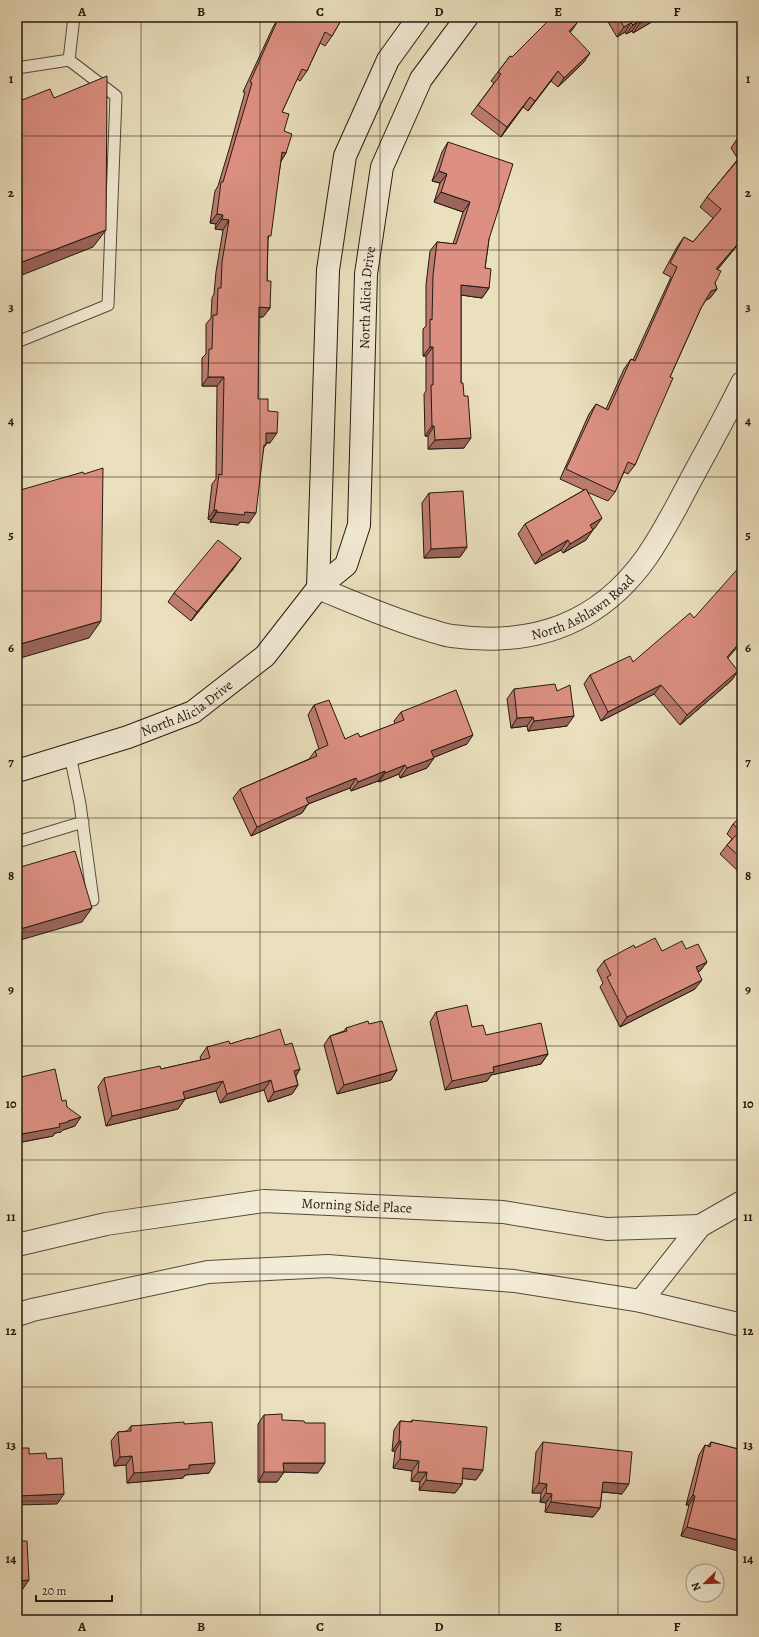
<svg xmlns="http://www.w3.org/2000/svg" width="759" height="1637" font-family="Alegreya,serif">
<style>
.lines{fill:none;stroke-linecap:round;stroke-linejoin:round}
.service-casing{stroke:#564b3c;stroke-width:13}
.minor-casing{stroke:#564b3c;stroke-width:24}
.secondary-casing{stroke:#241910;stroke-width:24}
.service{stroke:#f2ebd5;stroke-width:11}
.minor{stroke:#f2ebd5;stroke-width:22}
.secondary{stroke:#f2ebd5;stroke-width:22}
.wall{fill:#be7c70;stroke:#241910}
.shaded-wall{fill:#9b655b;stroke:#241910}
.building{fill:#dd9082;stroke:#241910}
.grid{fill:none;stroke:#241910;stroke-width:1;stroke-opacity:0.55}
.labels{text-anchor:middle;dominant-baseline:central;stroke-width:4;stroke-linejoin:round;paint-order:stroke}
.street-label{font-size:14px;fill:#241910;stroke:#f2ebd5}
.neatline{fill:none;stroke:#241910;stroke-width:1.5}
.grid-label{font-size:13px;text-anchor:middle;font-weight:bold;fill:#241910}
</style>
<rect width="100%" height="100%" fill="#ebe0be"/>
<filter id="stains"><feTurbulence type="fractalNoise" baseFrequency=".005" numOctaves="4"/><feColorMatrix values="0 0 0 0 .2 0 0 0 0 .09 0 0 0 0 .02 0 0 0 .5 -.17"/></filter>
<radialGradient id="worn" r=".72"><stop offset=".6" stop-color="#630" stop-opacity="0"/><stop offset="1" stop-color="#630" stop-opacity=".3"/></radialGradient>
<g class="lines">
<g class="service-casing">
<path id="service" d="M17,68L69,60L74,17
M17,342L108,305L116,96L69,60
M70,755L80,804L93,900
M17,842L83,822"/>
</g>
<g class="minor-casing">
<g id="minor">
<path id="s1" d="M318,588C355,603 391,619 429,630C437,632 444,635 452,636C532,647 598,625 646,558C662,535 675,510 688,485C706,451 725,418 742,383"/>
<path id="s2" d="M17,1245L106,1224L264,1201L503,1212L607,1229L700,1226"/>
<path d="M641,1301L700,1226L742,1202"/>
<path d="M17,1315L32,1310L208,1272L328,1266L514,1281L641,1301L742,1325"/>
</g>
</g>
<g class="secondary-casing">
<g id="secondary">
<path d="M318,588L328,270L345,156L388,60L419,17"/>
<path id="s3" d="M17,771L128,737L193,712L265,656L318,588L346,565L359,525L366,274L382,167L421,79L467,17"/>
</g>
</g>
<use href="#service" class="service"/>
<use href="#minor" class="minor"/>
<use href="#secondary" class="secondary"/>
</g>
<path class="wall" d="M279,17H343L332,36L325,46L320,43L307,71L300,81L297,79L282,112L286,153L281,161L268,240L267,281L270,308L263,317H259L258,399L268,411L270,443H266V445L264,447L249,523L240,522L238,525L210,522L211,520L208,519L212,484L216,479L217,386H202V358L206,354V324L211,318L212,298L214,294L216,272L223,230L215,229L216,224L210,223L215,191L218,186L230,146L245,92H243L273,27Z
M605,17H660L633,33L632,31L626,34L625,32L617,37Z
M570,33L584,62L558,87L551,81L528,111L523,107L501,137L471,114L494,83L491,81L510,56L512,57Z
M742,136V244L740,242L717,270L715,283L717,289L710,298L706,300L701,308L670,377L635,465L628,474L624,472L615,492L608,501L587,492L595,528L592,530L586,540L563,553L561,550L535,564L518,534L525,524L584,490L560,479L589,414L596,404L606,409L624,369L631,359L633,360L671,277L663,273L677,247L684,237L693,242L713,218L700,207L707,197L738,159L731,148L737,139Z
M448,142L489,239L485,268L489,288L482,298L461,295V383L464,448L428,449V436H425L424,394L426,391V356H423V329L426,326V285L430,251L437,242L453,244L463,212L434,202L440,183L432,181L442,152Z
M429,493L467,547L460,557L424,558L422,503Z
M241,558L234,568L191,621L168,602L174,593Z
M727,658L732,680L680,725L654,694L601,721L584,684L590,675L633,662Z
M514,689L557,691L567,726L528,731L527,726L511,728L507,699Z
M314,705L345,739L360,737L395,724L394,721L401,712L467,744L434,757L427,768L400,778L399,774L379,782L378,781L351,791L350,788L308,804L302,813L251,836L233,798L240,789L309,759L315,751L319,749L308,715Z
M742,815V867L738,871L720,854L727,845L732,839L727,834L733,824Z
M635,948L662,951L686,949L707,962L700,971L698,972L695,989L620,1027L600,987L603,983L597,970L604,961Z
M436,1012L472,1027L486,1035L548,1054L541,1064L491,1075L487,1081L445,1090L430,1022Z
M369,1024L397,1070L391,1080L337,1094L324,1045L330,1036L344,1031L346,1028Z
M249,1039L285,1045L300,1069L296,1076L298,1085L292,1094L268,1102L264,1090L220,1103L216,1091L185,1099L178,1109L106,1126L98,1087L104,1078L161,1069L201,1060L200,1057L207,1047L230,1044Z
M17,1078L62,1101L67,1107L75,1126L63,1130L61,1132L55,1133L53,1136L17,1143Z
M264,1415L282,1420L318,1473L284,1472L277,1482H258V1424Z
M412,1420L483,1470L476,1480L462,1478V1484L455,1493L419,1490L420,1482L411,1481L412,1471L393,1468L395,1451H392L394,1430L400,1421L411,1422Z
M184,1424L209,1473L185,1475L183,1478L127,1483L126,1465L114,1466L111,1441L118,1432L127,1431L131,1426Z
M543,1442L622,1494L602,1492L600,1508L593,1517L545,1512L546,1503L540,1502L541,1493H532L536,1452Z
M711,1442L742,1450L681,1536L689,1505H686L699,1455L705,1445L708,1446Z"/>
<path class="shaded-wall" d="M650,17H660L633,33L640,23Z
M638,22L632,31L626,34L633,25Z
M577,23L570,33L569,31Z
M631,23L625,32L617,37L624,27Z
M590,53L584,62L558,87L564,78Z
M558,71L551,81L528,111L535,101Z
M530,97L523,107L501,137L507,127Z
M282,152L286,153L280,163Z
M439,171L447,174L440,183L432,181Z
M441,192L470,202L463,212L434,202Z
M217,214L223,215L216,224L210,223Z
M222,219L229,220L223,230L215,229Z
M106,230L93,247L17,277V264Z
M742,239L740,242L710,279L716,269Z
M461,285L489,288L482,298L454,294Z
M717,289L710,298L704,301L711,291Z
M259,307L270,308L263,317H252Z
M430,347H433L426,356H423Z
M208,377H224L217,386H202Z
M432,426H434L428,436H425Z
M266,433H277L270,443L259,442Z
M471,438L464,448L428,449L435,440Z
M214,510H217L211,520L208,519Z
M217,512H245L256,513L249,523L240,522L238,525L210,522Z
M602,518L595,528L583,535L590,525Z
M593,530L586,540L563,553L570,544Z
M568,540L561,550L535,564L542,555Z
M467,547L460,557L424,558L431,549Z
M241,558L234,568L191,621L197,612Z
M101,621L89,638L17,659V645Z
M742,640V642L720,667L727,657Z
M738,671L732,680L680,725L687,715Z
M661,685L654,694L601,721L608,712Z
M574,716L567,726L528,731L534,721Z
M533,717L527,726L511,728L517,718Z
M473,735L467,744L425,761L431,751Z
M434,758L427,768L400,778L407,768Z
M405,765L399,774L379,782L385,773Z
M385,771L378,781L351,791L358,782Z
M356,778L350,788L308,804L302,813L251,836L257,827L306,798Z
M92,908L82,922L17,941V930Z
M707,962L700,971L689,977L696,967Z
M702,980L695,989L620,1027L627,1017Z
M548,1054L541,1064L491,1075L487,1081L445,1090L452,1081L493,1067Z
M300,1069L294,1079V1071Z
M397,1070L391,1080L337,1094L344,1085Z
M271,1080L264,1090L220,1103L227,1094Z
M223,1081L216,1091L176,1101L183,1092Z
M298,1085L292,1094L268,1102L274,1092Z
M185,1099L178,1109L106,1126L112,1116Z
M81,1117L75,1126L63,1130L61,1132L55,1133L53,1136L17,1143V1141L22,1134L59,1124L68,1121Z
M399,1441H401L395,1451H392Z
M132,1456L126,1465L114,1466L120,1457Z
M400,1459L419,1461L412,1471L393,1468Z
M215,1463L209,1473L185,1475L183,1478L127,1483L134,1473L189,1465Z
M283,1463H325L318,1473L284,1472L277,1482H258L264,1472Z
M463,1468L483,1470L476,1480L457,1478Z
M418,1472H427L420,1482L411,1481Z
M426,1480L462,1484L455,1493L419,1490Z
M603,1482L629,1484L622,1494L596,1491Z
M539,1483L547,1484L541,1493H532Z
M546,1493L552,1494L546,1503L540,1502Z
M64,1494L57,1504L17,1505V1496Z
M693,1495L695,1496L689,1505H686Z
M551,1502L600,1508L593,1517L545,1512Z
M687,1527L742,1541V1552L681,1536Z
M29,1580L22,1590H17V1581Z"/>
<path class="building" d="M279,17H343L332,36L325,32L307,71L302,69L282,112L289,114L284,131L292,134L286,153L282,152L271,236H268L267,281H271L270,308L259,307L258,399H268V411L278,412L277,433H266V445H264L256,513L245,512L244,515L217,512V510H214L219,474L222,475L224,377H208L209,349H212L213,315H217L218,288H221L222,262L229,220L222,219L223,215L217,214L221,182H223L236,137L252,83L250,82Z
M552,17H571L577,23L569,31L590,53L564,78L558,71L535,101L530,97L507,127L478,105L501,74L498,72L510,56L512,57Z
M618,17H650L640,23L638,22L633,25L631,23L624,27Z
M107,76L106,230L17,264V102L50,89L54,98Z
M742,136V146L737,139Z
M448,142L513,164L489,239L485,268L491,269L489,288L461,285V383H463L464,396H468L471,438L435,440L434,426H432L431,385H433V347H430V319L432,320L433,275L437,242L456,244L470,202L441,192L447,174L439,171Z
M742,155V239L716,269L721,271L715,283L717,289L711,291L701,308L670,377L673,378L635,465L628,462L615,492L566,469L596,404L608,410L631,359L635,361L677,267L670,263L684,237L693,242L721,209L707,197Z
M103,468L101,621L17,645V491L83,472L84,474Z
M586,489L602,518L590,525L593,530L570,544L568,540L542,555L525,524Z
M463,491L467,547L431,549L429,493Z
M218,540L241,558L197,612L174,593Z
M742,564V640L727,657L738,671L687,715L661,685L608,712L590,675L630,656L633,662L690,613L694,618Z
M555,684L557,691L570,685L574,716L534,721L533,717L517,718L514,689Z
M456,690L473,735L431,751L434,758L407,768L405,765L385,773V771L358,782L356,778L306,798L309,804L257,827L240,789L317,756L315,751L328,745L314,705L329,700L345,739L358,733L360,737L404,720L401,712Z
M742,815V859L727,845L740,831L733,824Z
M75,851L92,908L17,930V868Z
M655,938L662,951L682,941L686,949L698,944L707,962L696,967L702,980L627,1017L607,977L611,975L604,961L634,945L635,948Z
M467,1005L472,1027L483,1025L486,1035L541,1023L548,1054L493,1067L494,1072L452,1081L436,1012Z
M368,1021L369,1024L382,1021L397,1070L344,1085L330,1036L347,1031L346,1028Z
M280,1029L285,1045L292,1043L300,1069L294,1071L298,1085L274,1092L271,1080L227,1094L223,1081L183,1092L185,1099L112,1116L104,1078L160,1066L161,1069L210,1058L207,1047L229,1041L230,1044L249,1038V1039Z
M55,1069L62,1101L66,1100L67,1107L81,1117L68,1121V1122L59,1124L60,1127L22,1134L17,1115V1078Z
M282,1414V1420L304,1421L305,1423H325V1463H283L284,1472H264V1415Z
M412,1420L487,1427L483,1470L463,1468L462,1484L426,1480L427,1472H418L419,1461L400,1459L401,1441H399L400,1421L412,1422Z
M184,1422V1424L212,1422L215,1463L189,1465V1469L134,1473L132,1456L120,1457L118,1432L131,1431V1426Z
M543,1442L632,1452L629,1484L603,1482L600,1508L551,1502L552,1494L546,1493L547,1484L539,1483Z
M711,1442L742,1450V1541L687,1527L695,1496L693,1495L705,1445L710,1447Z
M17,1448H29V1454L46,1453L47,1459L62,1458L64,1494L17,1496Z
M17,1541H27L29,1580L17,1581Z"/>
<path class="grid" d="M141,17V1620M260,17V1620M380,17V1620M499,17V1620M618,17V1620M17,136H742M17,250H742M17,363H742M17,477H742M17,591H742M17,705H742M17,818H742M17,932H742M17,1046H742M17,1160H742M17,1274H742M17,1387H742M17,1501H742"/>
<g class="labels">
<g class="street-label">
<text stroke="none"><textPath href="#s3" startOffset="669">North Alicia Drive</textPath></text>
<text stroke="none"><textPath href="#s1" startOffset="281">North Ashlawn Road</textPath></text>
<text stroke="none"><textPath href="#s3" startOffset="182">North Alicia Drive</textPath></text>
<text stroke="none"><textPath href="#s2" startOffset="344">Morning Side Place</textPath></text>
</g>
</g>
<rect width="759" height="1637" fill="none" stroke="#ebe0be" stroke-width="44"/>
<g transform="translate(705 1583) rotate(247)"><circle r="19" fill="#f2ebd5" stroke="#a09786"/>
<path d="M0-3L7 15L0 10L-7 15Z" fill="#8f2418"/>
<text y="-6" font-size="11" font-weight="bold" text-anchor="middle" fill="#241910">N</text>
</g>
<path d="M36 1595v6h76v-6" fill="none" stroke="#241910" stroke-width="2"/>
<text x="42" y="1595" font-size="12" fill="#241910" stroke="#f2ebd5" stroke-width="3" paint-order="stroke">20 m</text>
<rect x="22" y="22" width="715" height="1593" class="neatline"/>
<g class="grid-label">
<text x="82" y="16">A</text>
<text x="201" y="16">B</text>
<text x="320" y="16">C</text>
<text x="439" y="16">D</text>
<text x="558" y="16">E</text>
<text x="677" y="16">F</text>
<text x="11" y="83">1</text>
<text x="748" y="83">1</text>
<text x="11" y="197">2</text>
<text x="748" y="197">2</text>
<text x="11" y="311">3</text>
<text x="748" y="311">3</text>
<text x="11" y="425">4</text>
<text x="748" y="425">4</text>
<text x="11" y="539">5</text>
<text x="748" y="539">5</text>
<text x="11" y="652">6</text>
<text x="748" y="652">6</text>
<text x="11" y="766">7</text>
<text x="748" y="766">7</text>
<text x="11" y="880">8</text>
<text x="748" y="880">8</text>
<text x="11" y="994">9</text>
<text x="748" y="994">9</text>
<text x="11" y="1108">10</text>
<text x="748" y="1108">10</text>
<text x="11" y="1221">11</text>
<text x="748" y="1221">11</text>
<text x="11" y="1335">12</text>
<text x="748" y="1335">12</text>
<text x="11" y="1449">13</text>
<text x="748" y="1449">13</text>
<text x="11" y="1563">14</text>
<text x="748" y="1563">14</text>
<text x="82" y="1631">A</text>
<text x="201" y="1631">B</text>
<text x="320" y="1631">C</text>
<text x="439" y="1631">D</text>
<text x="558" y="1631">E</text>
<text x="677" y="1631">F</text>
</g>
<rect width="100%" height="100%" filter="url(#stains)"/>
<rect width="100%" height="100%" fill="url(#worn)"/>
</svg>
